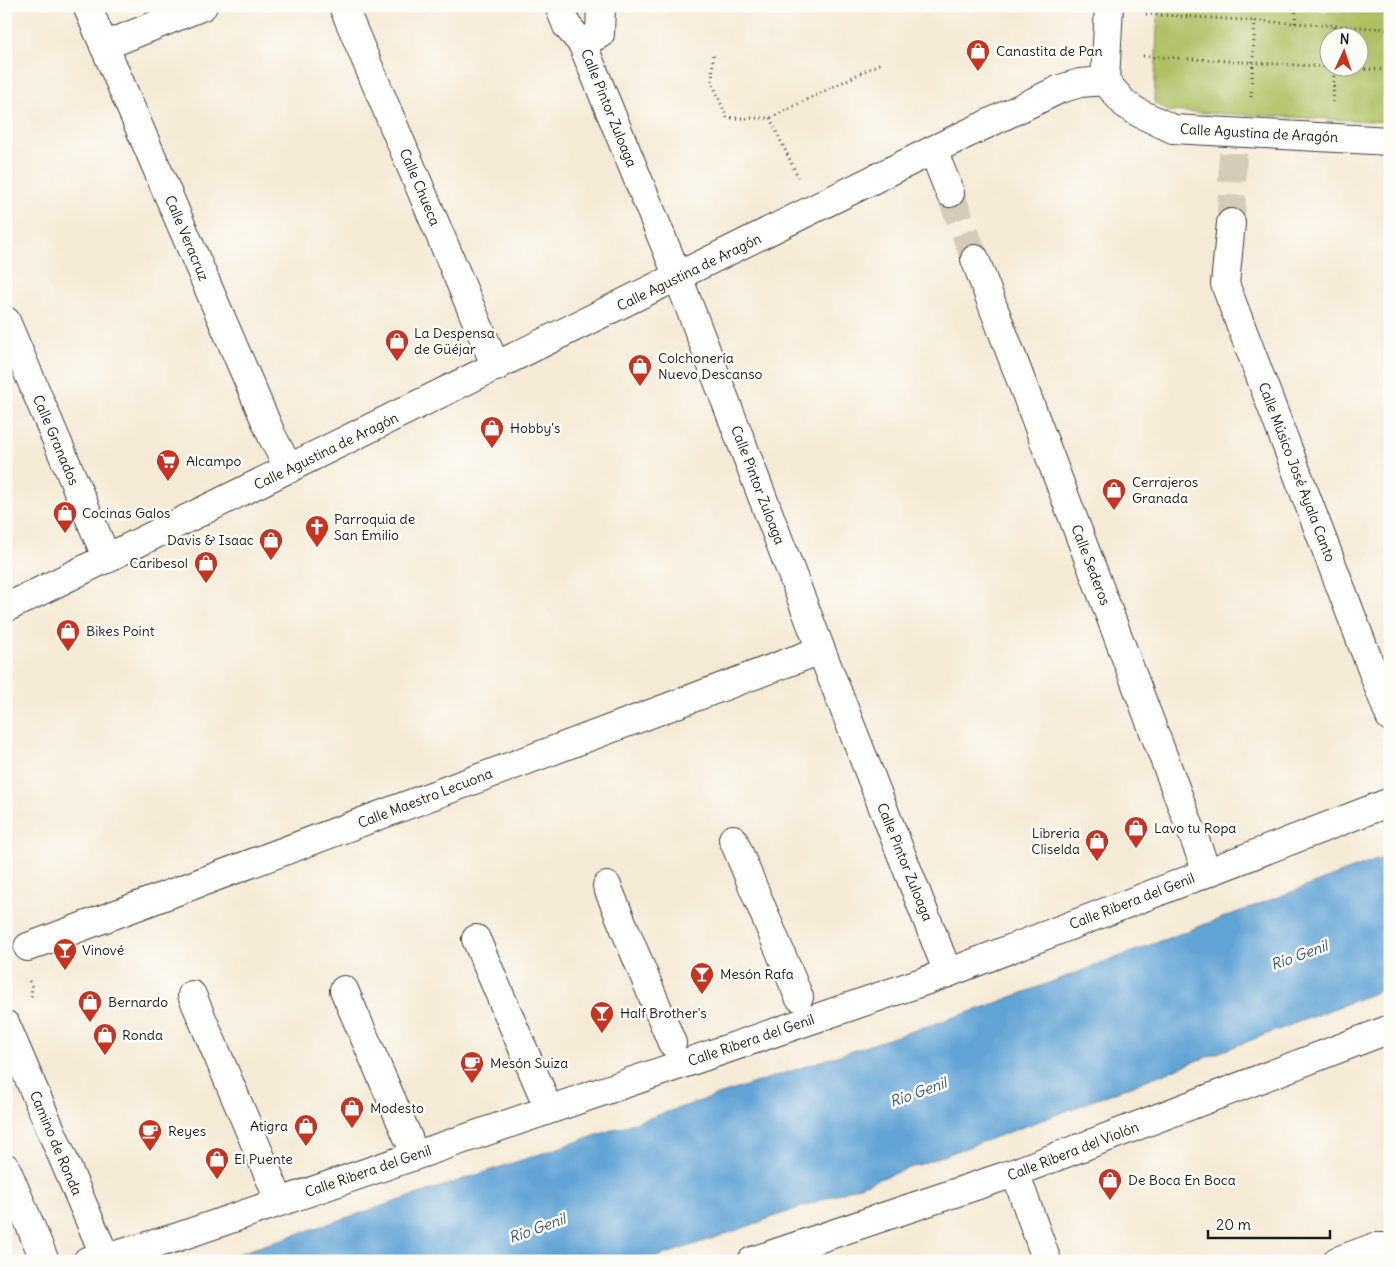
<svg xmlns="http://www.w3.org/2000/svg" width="1396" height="1267" font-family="Delius,sans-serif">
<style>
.green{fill:#afc064;stroke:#666e40;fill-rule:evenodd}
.water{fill:#61a3d5;stroke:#3e6078}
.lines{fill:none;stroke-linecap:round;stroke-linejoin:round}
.street-tunnel{stroke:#d4cbb9;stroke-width:28;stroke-dasharray:28 14;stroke-linecap:butt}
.street-casing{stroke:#3d3b38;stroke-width:30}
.secondary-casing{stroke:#3d3b38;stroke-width:30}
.primary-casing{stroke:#3d3b38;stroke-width:30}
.path{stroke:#3d3b38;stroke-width:3;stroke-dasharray:1 4;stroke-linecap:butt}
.street{stroke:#fff;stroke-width:28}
.secondary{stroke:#fff;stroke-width:28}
.primary{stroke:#fff;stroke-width:28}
.labels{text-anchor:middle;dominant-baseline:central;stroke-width:5;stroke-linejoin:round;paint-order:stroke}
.poi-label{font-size:14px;fill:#1c1c1c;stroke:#fdfcf7;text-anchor:start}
.street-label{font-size:14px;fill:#1c1c1c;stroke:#fdfcf7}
.water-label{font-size:15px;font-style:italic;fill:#3b596f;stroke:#fdfcf7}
</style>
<rect width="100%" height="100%" fill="#fdfcf7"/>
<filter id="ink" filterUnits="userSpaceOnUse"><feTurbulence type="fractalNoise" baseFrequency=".02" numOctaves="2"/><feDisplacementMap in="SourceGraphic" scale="10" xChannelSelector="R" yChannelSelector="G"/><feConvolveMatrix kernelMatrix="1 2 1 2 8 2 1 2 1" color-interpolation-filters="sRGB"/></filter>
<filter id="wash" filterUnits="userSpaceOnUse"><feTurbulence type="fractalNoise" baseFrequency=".0096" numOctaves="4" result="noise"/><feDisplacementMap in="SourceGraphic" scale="20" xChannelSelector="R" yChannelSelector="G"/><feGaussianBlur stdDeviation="1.12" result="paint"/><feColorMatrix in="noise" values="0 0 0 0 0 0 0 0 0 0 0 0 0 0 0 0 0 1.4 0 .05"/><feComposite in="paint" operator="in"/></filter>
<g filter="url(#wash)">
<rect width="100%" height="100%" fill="#f5ead5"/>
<path class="green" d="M1158,6H1316V11L1390,14V122L1167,111L1154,102ZM1328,38H1358V68H1328Z"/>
<path class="water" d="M1390,855V987L1029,1125L729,1233L645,1261H216L985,1007Z"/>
</g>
<g filter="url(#ink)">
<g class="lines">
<path class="street-tunnel" d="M950,193L975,259
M1231,223L1233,150"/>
<g class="street-casing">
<path id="street" d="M343,6L496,367
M559,6L567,26L582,43
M104,46L203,6
M933,150L950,193
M1231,223L1225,284L1390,717
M975,259L1207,872
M678,277L821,650L948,973
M6,321L107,559
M733,839L799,997
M607,886L672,1043
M476,939L542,1093
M28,947L821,650
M344,990L409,1140
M192,995L274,1188
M1017,1178L1047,1261
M752,1261L1014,1173L1390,1029
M1337,1261L1375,1247H1390"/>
</g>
<g class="secondary-casing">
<path id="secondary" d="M87,6L272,436L289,469
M601,6L600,34L582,43L678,277
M1105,81L1125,104L1139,113L1173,129L1390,141
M1105,81L1109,6
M6,608L933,150L1060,89L1080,83L1105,81
M87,1261L106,1258L175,1238L948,973L1390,802"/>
</g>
<g class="primary-casing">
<path id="primary" d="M6,1025L107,1261
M6,1168L45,1261"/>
</g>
<path class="path" d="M1146,14L1390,29
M1295,23L1296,6
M1335,38V26
M713,55L712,82L727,118H770L881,63
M1143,56L1328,67
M1345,68L1390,70
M1251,97L1255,20
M1333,102L1334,68
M770,118L798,177
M29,981L32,987L31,999"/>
<use href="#street" class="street"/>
<use href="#secondary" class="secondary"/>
<use href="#primary" class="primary"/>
</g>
</g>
<defs>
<g id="shop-pin" transform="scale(1.25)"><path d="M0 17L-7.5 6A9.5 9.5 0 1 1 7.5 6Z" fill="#c8321e" stroke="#fdfcf7"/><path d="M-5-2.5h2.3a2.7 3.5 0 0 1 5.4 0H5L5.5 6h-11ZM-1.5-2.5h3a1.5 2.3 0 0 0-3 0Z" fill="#fff"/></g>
<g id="supermarket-pin" transform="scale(1.25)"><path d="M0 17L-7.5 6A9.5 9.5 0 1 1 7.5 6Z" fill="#c8321e" stroke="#fdfcf7"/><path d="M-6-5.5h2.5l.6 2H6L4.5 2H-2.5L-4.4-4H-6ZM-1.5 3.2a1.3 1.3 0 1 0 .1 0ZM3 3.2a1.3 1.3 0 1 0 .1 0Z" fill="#fff"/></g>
<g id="church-pin" transform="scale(1.25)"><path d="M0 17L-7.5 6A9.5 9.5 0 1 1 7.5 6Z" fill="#c8321e" stroke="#fdfcf7"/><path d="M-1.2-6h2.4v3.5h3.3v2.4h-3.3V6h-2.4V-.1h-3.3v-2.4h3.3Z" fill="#fff"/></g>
<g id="bar-pin" transform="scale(1.25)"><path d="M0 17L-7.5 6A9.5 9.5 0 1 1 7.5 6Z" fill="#c8321e" stroke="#fdfcf7"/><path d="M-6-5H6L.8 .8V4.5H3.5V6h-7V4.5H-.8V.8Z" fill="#fff"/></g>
<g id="cafe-pin" transform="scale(1.25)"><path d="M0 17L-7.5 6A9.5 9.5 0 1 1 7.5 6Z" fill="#c8321e" stroke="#fdfcf7"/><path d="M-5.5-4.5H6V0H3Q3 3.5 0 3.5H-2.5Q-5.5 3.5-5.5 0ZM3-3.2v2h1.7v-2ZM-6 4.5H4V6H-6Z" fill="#fff"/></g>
</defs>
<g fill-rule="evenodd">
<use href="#shop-pin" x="978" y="51"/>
<use href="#shop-pin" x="397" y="341"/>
<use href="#shop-pin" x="640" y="366"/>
<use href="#shop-pin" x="492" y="428"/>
<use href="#supermarket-pin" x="168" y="461"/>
<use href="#shop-pin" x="1114" y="490"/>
<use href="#shop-pin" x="65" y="513"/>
<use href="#church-pin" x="317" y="527"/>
<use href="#shop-pin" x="271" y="540"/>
<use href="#shop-pin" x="206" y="563"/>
<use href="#shop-pin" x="68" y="631"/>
<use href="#shop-pin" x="1136" y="828"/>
<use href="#shop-pin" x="1097" y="841"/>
<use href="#bar-pin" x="65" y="950"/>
<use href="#bar-pin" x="702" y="974"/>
<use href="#shop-pin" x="90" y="1002"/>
<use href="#bar-pin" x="602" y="1013"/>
<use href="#shop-pin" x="105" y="1035"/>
<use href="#cafe-pin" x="472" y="1063"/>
<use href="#shop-pin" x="352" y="1108"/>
<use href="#shop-pin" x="306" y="1126"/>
<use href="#cafe-pin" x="150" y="1131"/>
<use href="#shop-pin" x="217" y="1159"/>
<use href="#shop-pin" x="1110" y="1180"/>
</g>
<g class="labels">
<g class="poi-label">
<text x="996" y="51">Canastita de Pan</text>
<text x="414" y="333">La Despensa<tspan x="414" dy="16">de Güéjar</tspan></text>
<text x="658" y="358">Colchonería<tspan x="658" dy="16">Nuevo Descanso</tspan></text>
<text x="510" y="428">Hobby's</text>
<text x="186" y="461">Alcampo</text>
<text x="1132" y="482">Cerrajeros<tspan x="1132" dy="16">Granada</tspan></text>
<text x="82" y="513">Cocinas Galos</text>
<text x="334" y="519">Parroquia de<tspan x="334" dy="16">San Emilio</tspan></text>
<text x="254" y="540" text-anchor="end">Davis &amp; Isaac</text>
<text x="188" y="563" text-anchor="end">Caribesol</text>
<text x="86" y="631">Bikes Point</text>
<text x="1154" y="828">Lavo tu Ropa</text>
<text x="1080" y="833" text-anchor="end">Libreria<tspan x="1080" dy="16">Cliselda</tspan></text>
<text x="82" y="950">Vinové</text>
<text x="720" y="974">Mesón Rafa</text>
<text x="108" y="1002">Bernardo</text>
<text x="620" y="1013">Half Brother's</text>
<text x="122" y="1035">Ronda</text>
<text x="490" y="1063">Mesón Suiza</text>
<text x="370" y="1108">Modesto</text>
<text x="288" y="1126" text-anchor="end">Atigra</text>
<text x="168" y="1131">Reyes</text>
<text x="234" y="1159">El Puente</text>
<text x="1128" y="1180">De Boca En Boca</text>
</g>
<g class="street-label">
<text transform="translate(609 108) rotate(68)">Calle Pintor Zuloaga</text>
<text transform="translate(1259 133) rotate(3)">Calle Agustina de Aragón</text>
<text transform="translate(420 187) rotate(67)">Calle Chueca</text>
<text transform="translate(187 238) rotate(67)">Calle Veracruz</text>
<text transform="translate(689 272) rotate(-26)">Calle Agustina de Aragón</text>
<text transform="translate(56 440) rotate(67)">Calle Granados</text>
<text transform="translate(326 451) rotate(-26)">Calle Agustina de Aragón</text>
<text transform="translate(1297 472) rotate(69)">Calle Músico José Ayala Canto</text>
<text transform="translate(758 485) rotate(69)">Calle Pintor Zuloaga</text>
<text transform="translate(1091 565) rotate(69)">Calle Sederos</text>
<text transform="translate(425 798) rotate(-21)">Calle Maestro Lecuona</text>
<text transform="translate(905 862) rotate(68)">Calle Pintor Zuloaga</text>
<text transform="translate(1132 901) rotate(-21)">Calle Ribera del Genil</text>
<text transform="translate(751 1040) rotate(-19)">Calle Ribera del Genil</text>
<text transform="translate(56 1143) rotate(67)">Camino de Ronda</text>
<text transform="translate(1073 1151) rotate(-21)">Calle Ribera del Violón</text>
<text transform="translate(368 1171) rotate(-19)">Calle Ribera del Genil</text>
</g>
<g class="water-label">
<text transform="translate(1299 955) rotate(-20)">Río Genil</text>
<text transform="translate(918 1092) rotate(-20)">Río Genil</text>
<text transform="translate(537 1228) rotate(-20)">Río Genil</text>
</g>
</g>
<rect width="1396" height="1267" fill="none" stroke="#fdfcf7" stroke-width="25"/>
<g transform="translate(1344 52) rotate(3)"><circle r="24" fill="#fdfcf7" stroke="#a3a29f"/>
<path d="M0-4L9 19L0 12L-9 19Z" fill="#c8321e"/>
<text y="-8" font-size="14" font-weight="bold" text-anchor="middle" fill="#1c1c1c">N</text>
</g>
<path d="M1208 1230v8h122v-8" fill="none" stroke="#1c1c1c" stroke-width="2.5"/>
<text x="1216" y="1230" font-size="15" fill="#1c1c1c" stroke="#fdfcf7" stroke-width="4" paint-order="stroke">20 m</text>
</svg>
